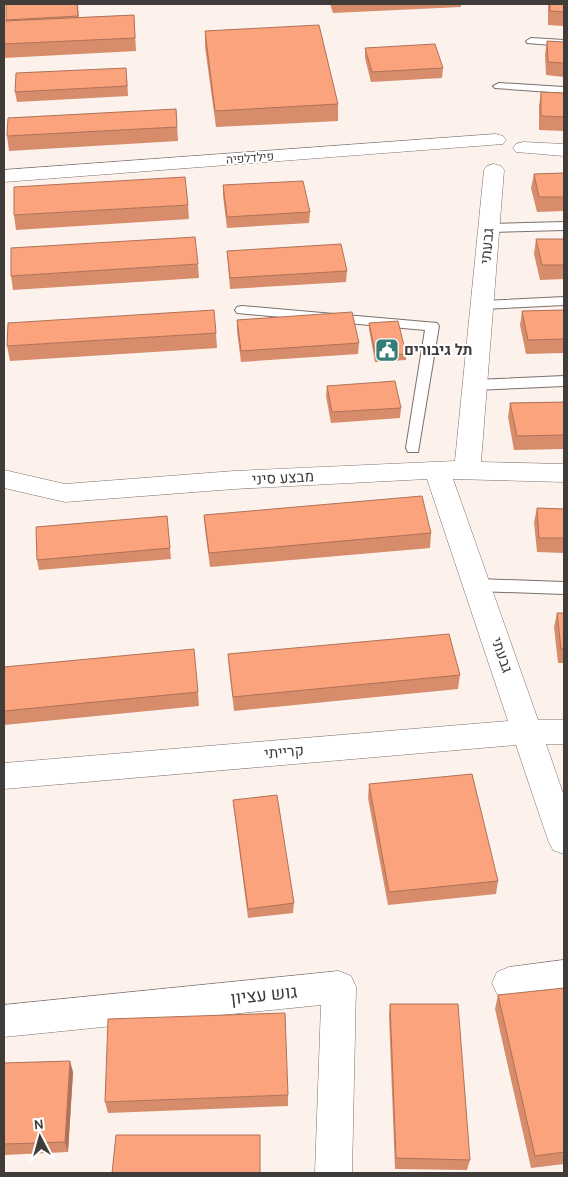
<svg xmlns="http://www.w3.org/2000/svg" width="568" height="1177" font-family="Karla,Heebo,sans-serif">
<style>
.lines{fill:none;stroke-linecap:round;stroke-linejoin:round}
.service-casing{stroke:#7b716c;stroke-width:2}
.minor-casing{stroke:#7b716c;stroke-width:1}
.service{fill:#fff;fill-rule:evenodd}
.minor{fill:#fff;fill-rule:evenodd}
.wall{fill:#d78c6c}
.shaded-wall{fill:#af7258}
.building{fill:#faa37d;stroke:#af7258}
.labels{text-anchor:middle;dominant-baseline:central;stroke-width:4;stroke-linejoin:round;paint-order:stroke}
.far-street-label{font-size:12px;fill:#403c3a;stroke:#fff}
.street-label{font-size:15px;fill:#403c3a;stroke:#fff}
.poi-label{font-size:15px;font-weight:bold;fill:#403c3a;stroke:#fff;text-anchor:start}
.near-street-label{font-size:18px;fill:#403c3a;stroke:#fff}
</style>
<rect width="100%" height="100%" fill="#fdf1ec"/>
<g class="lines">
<g class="service-casing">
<path id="service" d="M531,38L564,40V46L527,43L526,41Z
M499,83L564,87V93L495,88L493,86Z
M564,222V230L489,232L483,228L489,224Z
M564,297V305L482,309L475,305L482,301Z
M242,306L437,323L439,326L418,452H408L406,448L425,330L237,313L235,310L237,307Z
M564,376V386L474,390L467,385L474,380Z
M477,579L564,582V594L477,591L471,589L469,585L471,581Z"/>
</g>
<g class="minor-casing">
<path id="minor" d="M496,134L503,136L506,140L503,144L4,182V170Z
M523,142L564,144V156L516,152L513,148L516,144Z
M494,164L501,166L504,170L481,462L564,464V482L453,479L538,720H564V744H546L564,796V854L553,850L548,840L516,745L4,789V763L508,721L427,479L234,489L65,502L4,488V470L65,484L234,471L455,461L484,170L487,166Z
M564,960V992L509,999L497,994L492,983L497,972L509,967Z
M339,971L351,976L356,987L352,1173H315L321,1005L4,1037V1005Z"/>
</g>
<use href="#service" class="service"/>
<use href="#minor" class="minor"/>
</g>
<path class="wall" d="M6,4H78L79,18L134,15L136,51L4,58V21H6Z
M330,4H461V7L333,13Z
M548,4H564V26L548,25Z
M205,31L338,104V121L216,127L205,47Z
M547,41L564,42V77L546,75L545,54Z
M365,48L443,68L442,78L371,82L365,58Z
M127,78L128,96L17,102L15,92Z
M541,92L564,93V131L539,130V106Z
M176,109L178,141L9,151L7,136Z
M564,173V211L537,212L531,188L534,174Z
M223,185L310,212L309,223L227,228L223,196Z
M188,205L189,219L16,230L14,215Z
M536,239H564V279L540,280L534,254Z
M227,251L347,271L346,282L230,289Z
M198,264L199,278L13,290L11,276Z
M564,310V353L526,354L520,325L522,311Z
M237,320L359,343L358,354L241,362L237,331Z
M369,323L406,354V360L375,362L369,329Z
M216,333L217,348L10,361L7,346Z
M327,386L401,408L400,418L331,423L326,396Z
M564,402V449L514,450L508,417L510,403Z
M537,508L564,509V553L537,552L534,522Z
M204,515L431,533L430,548L210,567L205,529Z
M167,516L171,559L39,570L37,560Z
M557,613H564V663H558L554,627Z
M228,654L460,675L458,689L234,711L229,668Z
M4,667L198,692L199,706L4,725Z
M369,784L498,881L496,894L388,905L368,798Z
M233,800L294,903L293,913L248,918L234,810Z
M564,988V1164L531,1168L495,1009L498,995Z
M390,1004L470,1160L467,1170L395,1169L389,1016Z
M4,1063L73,1072L68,1152L4,1155Z
M288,1095V1106L108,1113L105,1102Z"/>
<path class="shaded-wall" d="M70,1061L73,1072L68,1152L65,1142Z"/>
<path class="building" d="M6,4H77L78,16L6,20Z
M550,4H564V12L550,11Z
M134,15L135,38L4,44V21Z
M319,25L338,104L215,111L205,31Z
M547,41L564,42V63L548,62Z
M435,44L443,68L372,72L365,48Z
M126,68L127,86L15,92L16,73Z
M541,92L564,93V117L541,116Z
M176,109L177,127L7,136L8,118Z
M564,173V197H539L534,174Z
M185,177L188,205L14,215V187Z
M303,181L310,212L227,217L223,185Z
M195,237L198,264L11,276V248Z
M536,239H564V265H542Z
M341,244L347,271L230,278L227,251Z
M214,310L216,333L7,346L8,323Z
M564,310V339L528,340L522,311Z
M352,312L359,343L241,351L237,320Z
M398,321L406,354L376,356L369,323Z
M395,381L401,408L332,412L327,386Z
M564,402V435L517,436L510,403Z
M422,496L431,533L209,553L204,515Z
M537,508L564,509V538H539Z
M167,516L170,548L37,560L36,527Z
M557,613H564V649H561Z
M449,634L460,675L233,697L228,654Z
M194,649L198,692L4,711V667Z
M472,774L498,881L389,892L369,784Z
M277,795L294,903L248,909L233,800Z
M564,988V1152L535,1156L498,995Z
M390,1004H458L470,1160L396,1158Z
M285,1013L288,1095L105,1102L108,1019Z
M70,1061L65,1142L4,1144V1063Z
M116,1135H260V1173H112Z"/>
<defs>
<g id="civic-square" transform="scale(1.25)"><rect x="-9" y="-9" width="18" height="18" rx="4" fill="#357d77" stroke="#fff"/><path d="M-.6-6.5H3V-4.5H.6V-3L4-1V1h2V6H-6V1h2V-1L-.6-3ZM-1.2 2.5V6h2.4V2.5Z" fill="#fff"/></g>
</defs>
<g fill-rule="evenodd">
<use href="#civic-square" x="387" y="350"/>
</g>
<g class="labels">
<g class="far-street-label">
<text transform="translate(250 158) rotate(-4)">פילדלפיה</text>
</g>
<g class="street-label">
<text transform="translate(487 246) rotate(-85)">גבעתי</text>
<text transform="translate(283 478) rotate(-3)">מבצע סיני</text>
<text transform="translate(502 655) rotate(71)">גבעתי</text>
<text transform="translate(284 752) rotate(-5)">קרייתי</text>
</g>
<g class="poi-label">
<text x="404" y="350">תל גיבורים</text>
</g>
<g class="near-street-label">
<text transform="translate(264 995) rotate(-6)">גוש עציון</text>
</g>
</g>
<rect width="568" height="1177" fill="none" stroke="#403c3a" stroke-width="10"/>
<g transform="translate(40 1137) rotate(354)" stroke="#ffffff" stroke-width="4" paint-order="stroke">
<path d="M0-4L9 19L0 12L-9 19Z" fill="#403c3a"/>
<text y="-8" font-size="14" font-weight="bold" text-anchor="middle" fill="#403c3a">N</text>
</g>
</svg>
